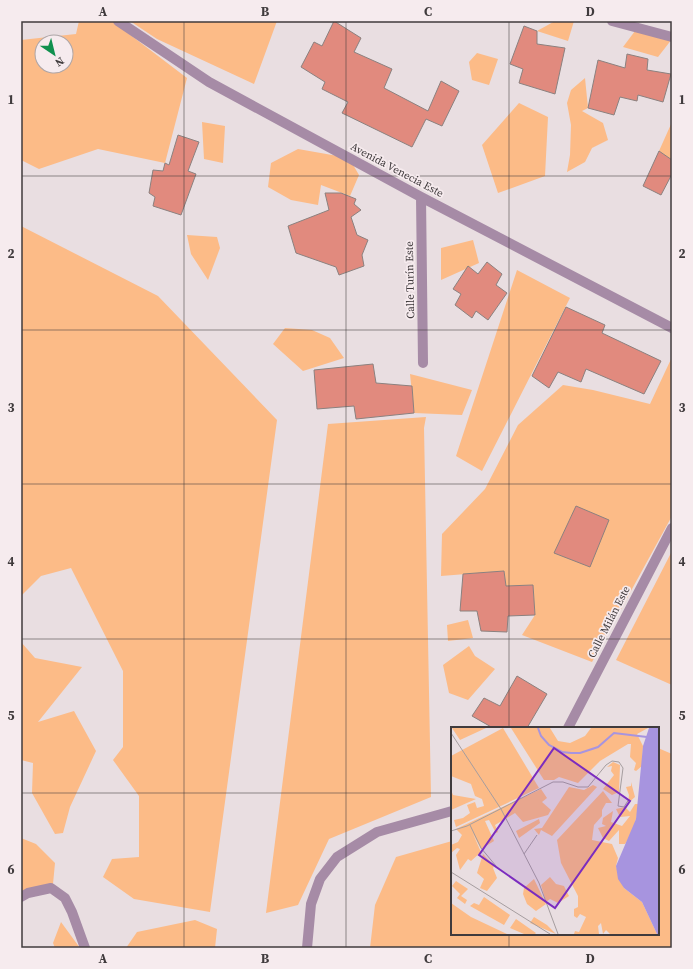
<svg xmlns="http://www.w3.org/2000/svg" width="693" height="969" font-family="'Source Serif 4',serif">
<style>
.green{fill:#fcbb87;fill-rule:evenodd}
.building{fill:#e18a7e;stroke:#8b817f}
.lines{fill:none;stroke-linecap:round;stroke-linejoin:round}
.minor{stroke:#a68ba6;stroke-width:10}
.grid{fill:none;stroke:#403b3d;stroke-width:1;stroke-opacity:0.55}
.labels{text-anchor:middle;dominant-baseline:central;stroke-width:3.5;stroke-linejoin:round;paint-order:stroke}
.street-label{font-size:11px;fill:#403b3d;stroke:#f6ebee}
.inset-river{fill:none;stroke:#a794df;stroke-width:2}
.inset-road{fill:none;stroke:#a59d9f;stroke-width:1}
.view{fill:#7b2cbf;fill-opacity:0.15;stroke:#7b2cbf;stroke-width:2}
.inset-edge{fill:none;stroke:#403b3d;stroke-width:2}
.neatline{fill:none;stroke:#403b3d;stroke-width:1.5}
.grid-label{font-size:13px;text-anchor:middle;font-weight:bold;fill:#403b3d}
</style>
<rect width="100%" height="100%" fill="#e9dee1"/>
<path class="green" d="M79,21H112L187,78L165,163L98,149L39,169L21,160V40L76,34ZM42,42H66V66H42Z
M130,21H277L254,84L157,39Z
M555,21H574L568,41L537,31Z
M635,31L672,39L658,57L623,47Z
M477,53L498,59L489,85L472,80L469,62Z
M585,78L588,108L582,111L603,123L608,140L592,148L585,162L567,172L570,155L571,125L567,103L571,90Z
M519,103L548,117L545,176L498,193L482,145Z
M202,122L225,126L223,163L204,159Z
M672,122V160L659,151Z
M298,149L349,158L359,175L350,196L321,185L318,205L291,200L268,187L271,163Z
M21,226L158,296L277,420L210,912L134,899L103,877L112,859L139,857V796L113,760L123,747V671L71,568L41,576L21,596Z
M187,235L217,237L220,248L208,280L191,254Z
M473,240L479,263L441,280V248Z
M517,270L570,298L482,471L456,456Z
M285,328L312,330L330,338L344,358L303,371L273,344Z
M672,357V516L592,662L522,635L535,615L533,585L506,586L504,571L441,576L442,534L485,489L518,425L563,385L593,390L650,404Z
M410,374L472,390L462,415L414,413Z
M426,417L424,428L431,797L329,839L298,905L266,913L328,424Z
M672,551V685L616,660Z
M468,620L473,638L448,641L447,625Z
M21,642L35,658L82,667L38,722L74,711L96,751L70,807L63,833L55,834L32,793L33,763L21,760Z
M469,646L475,656L495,669L468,700L449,693L443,665Z
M658,748L672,754V948H370L375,905L396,857L452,841V934H658Z
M21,838L36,844L55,863L53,884L21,895Z
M195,920L217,929L215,948H126L137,932Z
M61,922L80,948H55L53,943Z"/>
<path class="building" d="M334,21L361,38L354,52L392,69L384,88L428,111L441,81L459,91L442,126L426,119L412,147L342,113L348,102L322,89L325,82L301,67L314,42L322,46Z
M524,26L537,31V44L565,48L555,94L519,83L523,69L510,64Z
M627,54L648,59L647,70L671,74L663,102L638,95L637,101L620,97L614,115L588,108L598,60L625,68Z
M178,135L199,142L188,171L196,174L181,215L153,206L155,197L149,193L153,170L163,171L165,163L169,165Z
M659,151L672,160V174L661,195L643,186Z
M325,193H341L356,199L354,204L361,210L351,217L357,235L368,240L362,255L364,266L339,275L336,267L296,253L288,226L329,210Z
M487,262L502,274L496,285L507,293L488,320L476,311L472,318L455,305L461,294L453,289L468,266L478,274Z
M566,307L605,325L602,333L661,361L644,394L586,369L581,382L558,372L549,388L532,376Z
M373,364L376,383L412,386L414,413L356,419L354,406L317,409L314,370Z
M576,506L609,520L590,567L554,553Z
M504,571L506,586L533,585L535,615L508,616L507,632L481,631L477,611H460L463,574Z
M517,676L547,694L527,728H493L472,716L484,698L500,706Z"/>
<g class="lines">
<path class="minor" d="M118,21L209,82L421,197L672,328
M612,21L672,37
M421,197L423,363
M568,728L672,528
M21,897L28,893L51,888L65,898L72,912L85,948
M307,948L311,904L320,879L337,857L377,832L452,811"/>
</g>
<path class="grid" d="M184,21V948M346,21V948M509,21V728M21,176H672M21,330H672M21,484H672M21,639H672M21,793H452M658,793H672M509,934V948"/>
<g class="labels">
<g class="street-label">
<text transform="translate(397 170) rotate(28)">Avenida Venecia Este</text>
<text transform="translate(410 280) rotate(-91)">Calle Turín Este</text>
<text transform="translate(609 622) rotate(-63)">Calle Milán Este</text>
</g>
</g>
<g transform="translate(451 727)">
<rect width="208" height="208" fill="#e9dee1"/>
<path d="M1,1H35L9,13ZM52,1L88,61L5,100L3,93L12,91L19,86L16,78L24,75L26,81L33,79L31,72L24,69L20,57L0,49V29ZM60,1H99L107,14L119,16L134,9L140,1H197L186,7L192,19L191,39L185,44L183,43L185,36L179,30L180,17H177L149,34L127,56L108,50L103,53H93ZM162,35L169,38L168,65L161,68L152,62L163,48L160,44L161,39L156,40ZM180,55L184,70L177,76L178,68L175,60L180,59ZM142,58L146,60L101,109L90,103L88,108L83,102L91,101L118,60L133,63ZM90,62L96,71L91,75L100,83L97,88L72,95L64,86L44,98L47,105L45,106L38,93L34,94L43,114L30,122L22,107L30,125L20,134L17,132L9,143L5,128L9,122L6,121L0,126V118L7,115L11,108L5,102ZM0,63L2,68L25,72L0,83ZM152,64L161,76H155L151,83V89L143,98L141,113L161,117L167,131L165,139L173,161L191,175L206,207H159L155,203L152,207L150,196L147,199L148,207H123L124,204L128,205L135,190L129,187L126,191L123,189V182L127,180V169L110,136L106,113ZM184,77H188L185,92L181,107L174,117H168V103L158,114L152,111L147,101L155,99L151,97L152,91L162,84L160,95L171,99L179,89L169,90L165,82L174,80L179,85ZM88,92L89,96L68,111L65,104ZM32,127L43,139L42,141L46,151L36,164L29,161L33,152L26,146ZM99,150L105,157L113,159L118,169L107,176L99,172L95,175L90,158ZM83,152L95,177L85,184L76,177L72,167L73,161ZM5,154L17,162L10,169L16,173L14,177L6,171L9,167L1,159ZM33,170L59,188L53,198L19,179L23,176L28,178ZM0,176L20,190L56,207H0ZM83,190L96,198L105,207L79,196ZM65,192L85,206L84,207H73L59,201Z" fill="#fcbb87"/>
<path d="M198,1H208V207H206L191,175L173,161L167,152L165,139L185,92L192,19Z" fill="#a794df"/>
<path class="inset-river" d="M87,1L90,9L98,18L111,25L120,26H129L147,20L163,6L196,10"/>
<path class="inset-road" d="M0,6L50,82L88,156L107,207M19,98L30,121L45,139M0,104L16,99L102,55H112L127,60H137L155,38L161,34L168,35L172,41L167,79L173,80L178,72M73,127L86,108M0,145L99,207"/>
<path class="view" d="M103,21L179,74L104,181L28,128Z"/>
<rect width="208" height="208" class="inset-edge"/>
</g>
<rect width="693" height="969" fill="none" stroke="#f6ebee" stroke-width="44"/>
<g transform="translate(54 54) rotate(145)"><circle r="19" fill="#f6ebee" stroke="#ada5a7"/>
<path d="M0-3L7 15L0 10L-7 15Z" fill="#10904e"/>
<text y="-6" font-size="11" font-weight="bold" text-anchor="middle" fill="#403b3d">N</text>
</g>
<rect x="22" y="22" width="649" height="925" class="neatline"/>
<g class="grid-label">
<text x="103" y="16">A</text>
<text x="265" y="16">B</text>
<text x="428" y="16">C</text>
<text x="590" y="16">D</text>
<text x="11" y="104">1</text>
<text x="682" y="104">1</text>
<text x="11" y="258">2</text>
<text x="682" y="258">2</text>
<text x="11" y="412">3</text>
<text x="682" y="412">3</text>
<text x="11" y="566">4</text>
<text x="682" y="566">4</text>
<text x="11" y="720">5</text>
<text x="682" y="720">5</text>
<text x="11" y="874">6</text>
<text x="682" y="874">6</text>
<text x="103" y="963">A</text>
<text x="265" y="963">B</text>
<text x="428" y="963">C</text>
<text x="590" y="963">D</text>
</g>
</svg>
